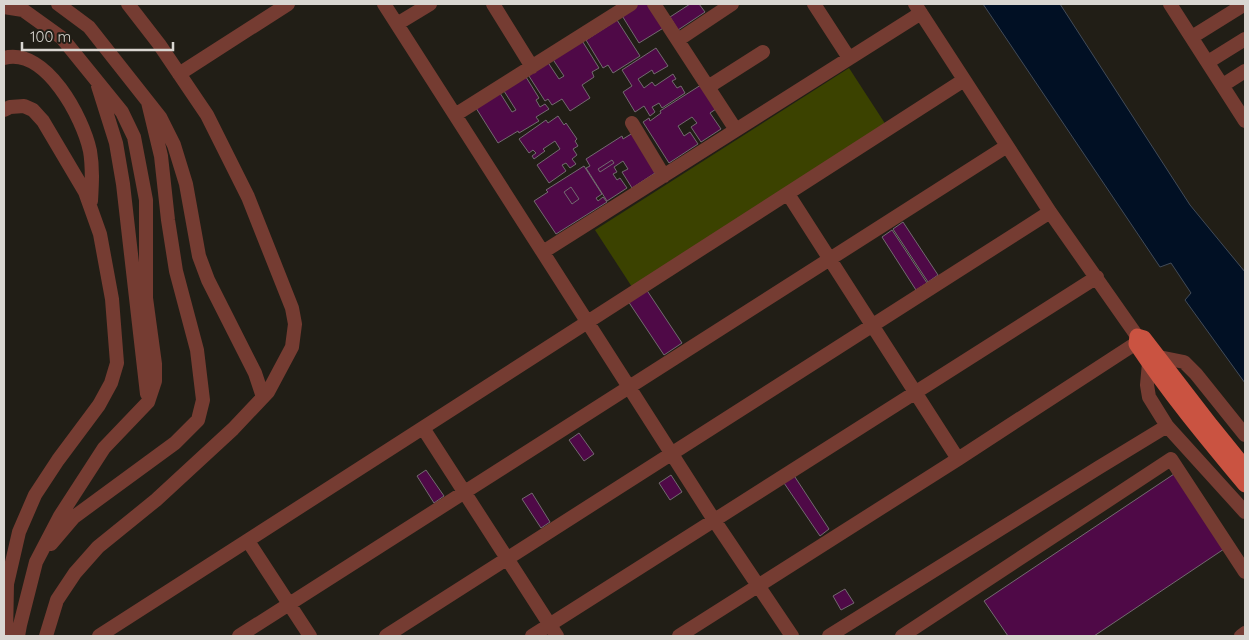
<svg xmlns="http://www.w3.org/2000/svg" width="1249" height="640" font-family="Quicksand,sans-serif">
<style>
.green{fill:#3b4200}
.water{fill:#011024;stroke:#424b58}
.building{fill:#4f0947;stroke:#736a70}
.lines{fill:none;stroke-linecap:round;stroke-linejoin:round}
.minor{stroke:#753c32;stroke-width:14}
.major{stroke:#ca5341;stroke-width:15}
</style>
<rect width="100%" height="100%" fill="#211e16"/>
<path class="green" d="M849,68L886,125L632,287L595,230Z"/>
<path class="water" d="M983,4H1060L1190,205L1245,272V383L1185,300L1191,293L1171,263L1160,267Z"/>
<path class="building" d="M637,4H650L665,27L639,43L621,14Z
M690,4H699L705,12L678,30L670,17Z
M617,20L640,56L613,73L608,65L603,68L586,40Z
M581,39L599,68L592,72L594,77L582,85L590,98L570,111L562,99L552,105L548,99L545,101L527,73L547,61L559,79L564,76L552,58Z
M656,48L668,66L654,74L652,70L638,79L644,88L652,82L655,86L673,74L676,79L672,81L677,88L681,86L685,93L662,108L659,103L652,107L655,112L650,116L644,106L635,112L623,92L632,86L622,70Z
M526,77L539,98L536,100L540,107L545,104L549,109L536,117L539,121L519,133L518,131L498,143L476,108L500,93L512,112L516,110L504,91Z
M704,83L719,107L710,113L721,129L701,142L691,127L697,123L692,117L678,126L684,136L690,132L698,144L669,163L643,122L649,118L650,121L661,113L660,111Z
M558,116L564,125L566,123L577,139L575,141L578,146L573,149L577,155L572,159L576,164L570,168L566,163L562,165L566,171L549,183L537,165L560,149L555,141L543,149L545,151L534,159L532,156L536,153L533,150L529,153L519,139L546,120L548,123Z
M636,131L655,173L632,188L622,172L628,169L623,161L614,167L617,172L613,174L617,180L620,178L627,188L607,201L586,168L590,166L586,159L622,136L623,139Z
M612,160L614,163L600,172L598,169Z
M584,166L602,194L596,198L598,201L603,197L607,202L556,234L534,201L548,192L546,190Z
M571,187L579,199L572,204L564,192Z
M903,222L938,275L928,282L893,229Z
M892,230L927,283L916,290L882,237Z
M646,289L682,343L664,355L628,301Z
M579,433L594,454L584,461L569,440Z
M426,470L444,496L434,503L417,476Z
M793,474L829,529L820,536L782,480Z
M1174,474L1224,549L1094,636H1008L984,601Z
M671,475L682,492L670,500L659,483Z
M532,493L550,522L541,528L522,499Z
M845,589L854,603L841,610L833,596Z"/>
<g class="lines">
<path class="minor" d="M58,4L89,27L160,117L174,145L186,184L199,256L208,280L255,373L263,397
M384,4L714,520L792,636
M493,4L532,67
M654,4L736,130
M814,4L849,58
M915,4L1050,212L1137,336
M1170,4L1245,121
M4,7L23,10L62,38L122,112L134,137L146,200V298L155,364V381L148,402L104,448L60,516L36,562L20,625L18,636
M397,24L430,4
M1192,37L1245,4
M678,40L732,4
M4,58C46,47 83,118 90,151C93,168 92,184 91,201
M1208,62L1245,39
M179,74L288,4
M1223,85L1245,71
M98,86L116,143L123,184L147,394
M708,87L763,52
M4,110L10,107L24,106L33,110L43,121L85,192L100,234L112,299L117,363L111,383L99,405L58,460L35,495L19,532L7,584L6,636
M455,115L631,4
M632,123L664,176
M788,194L958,459
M543,252L921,13
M1159,357L1184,362L1196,374L1245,435
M1149,363L1147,385L1149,397L1167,426L1245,512
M423,428L557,636
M248,541L310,636
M51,544L74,517L175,443L198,420L203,400L197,350L176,271L168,220L161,156L148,102
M46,636L57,600L75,573L98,547L156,500L233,429L268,392L292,347L295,324L292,308L248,197L207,115L159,44L128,4
M99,636L964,80
M239,636L1007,146
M386,636L1050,212
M532,636L1097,277
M679,636L958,459L1144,338
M829,636L1098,468L1167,426
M902,636L1171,459L1245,572
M1241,636L1245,633"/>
<path class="major" d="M1245,467L1211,425L1144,338L1137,336L1136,344C1170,395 1206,438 1245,485"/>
</g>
<rect width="1249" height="640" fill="none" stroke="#d9d6d1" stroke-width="10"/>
<path d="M22 42v8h151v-8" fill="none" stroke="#d9d6d1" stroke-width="2.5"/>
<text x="30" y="42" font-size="15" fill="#d9d6d1" stroke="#211e16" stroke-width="4" paint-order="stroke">100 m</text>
</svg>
